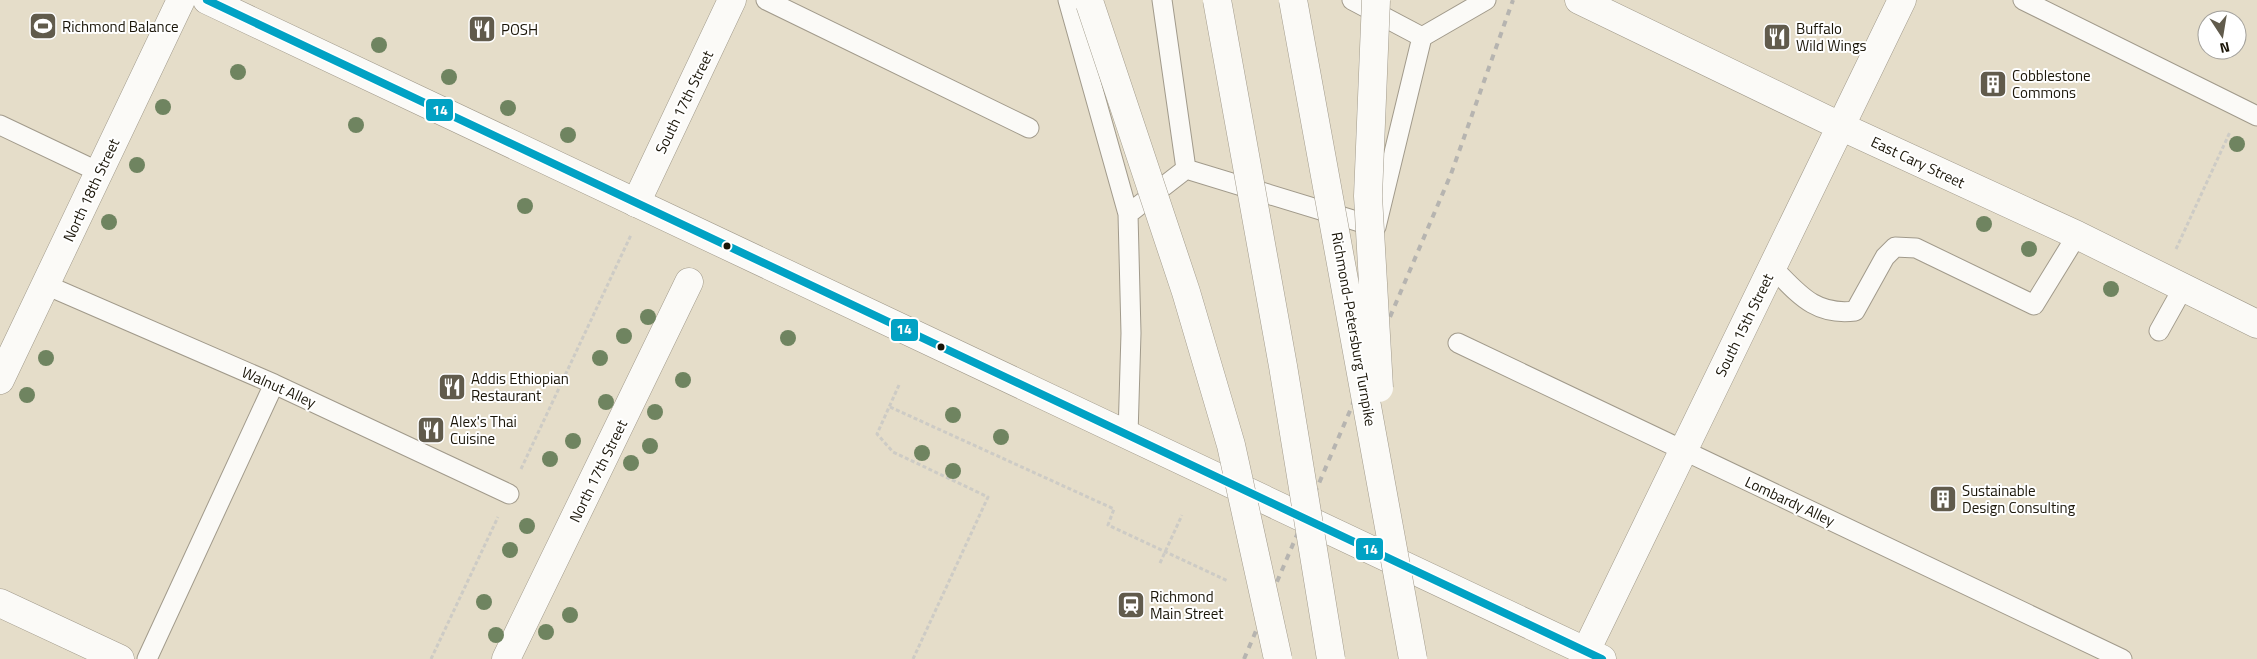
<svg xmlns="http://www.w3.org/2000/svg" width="2257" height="659" font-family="'Titillium Web',sans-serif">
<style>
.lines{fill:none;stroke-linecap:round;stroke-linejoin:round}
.service-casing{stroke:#a19a8b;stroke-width:21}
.pedestrian-casing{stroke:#a19a8b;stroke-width:29}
.minor-casing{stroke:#a19a8b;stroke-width:29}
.primary-casing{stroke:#a19a8b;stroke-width:29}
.path{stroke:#cdcbc5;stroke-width:3;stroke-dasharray:4 2.5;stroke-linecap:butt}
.service{stroke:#fbfaf7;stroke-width:19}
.pedestrian{stroke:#fbfaf7;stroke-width:28}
.minor{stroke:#fbfaf7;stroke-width:28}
.primary{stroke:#fbfaf7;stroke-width:28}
.rail{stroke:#b6b4b0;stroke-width:4;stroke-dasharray:6 6;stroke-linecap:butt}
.motorway-bridge-casing{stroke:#a19a8b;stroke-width:29;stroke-linecap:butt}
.motorway-bridge{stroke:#fbfaf7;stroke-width:28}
.bus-1-casing{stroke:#fff;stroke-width:11}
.bus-1{stroke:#01a2c4;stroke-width:8}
.tree{fill:#6f8460}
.bus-dot{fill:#1a1508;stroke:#fff;stroke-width:2}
.labels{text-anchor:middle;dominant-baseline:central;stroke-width:4;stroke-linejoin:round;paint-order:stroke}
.poi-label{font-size:15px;fill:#1a1508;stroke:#fff;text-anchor:start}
.street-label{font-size:15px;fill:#1a1508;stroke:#fff}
.line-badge{stroke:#fff;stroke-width:2}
.badge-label{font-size:14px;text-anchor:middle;font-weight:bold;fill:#fff}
</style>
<rect width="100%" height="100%" fill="#e5ddc9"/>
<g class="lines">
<g class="service-casing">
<path id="service" d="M766,0L1029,128
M1068,0L1128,214L1131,333L1128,435
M1352,0L1422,37
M2023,0L2257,116
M0,125L99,172
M1186,169L1376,227L1422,37L1486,0
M1128,214L1186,169L1162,0
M1772,267C1798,293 1814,316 1855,311L1885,257L1895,247L1916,248L2034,305L2077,235
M46,285L274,384L509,494
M2159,331L2183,288
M1458,343L2122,659
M147,659L274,384"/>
</g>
<g class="pedestrian-casing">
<path id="pedestrian" d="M506,659L689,282"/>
</g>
<g class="minor-casing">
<path id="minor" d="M1579,0L1840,126L2077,235L2257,324
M636,203L732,0
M0,603L120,659
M1586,651L1902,0"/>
</g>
<g class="primary-casing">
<path id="primary" d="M207,0L1602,659
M0,380L181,0"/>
</g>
<path class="path" d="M2176,249L2230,132
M899,385L877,434L893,452L988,497L913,659
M890,407L1114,509L1108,525L1228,581
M521,469L631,235
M1160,563L1182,515
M431,659L498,517"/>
<use href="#service" class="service"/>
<use href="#pedestrian" class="pedestrian"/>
<use href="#minor" class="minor"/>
<use href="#primary" class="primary"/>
<path class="rail" d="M1244,659L1451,174L1513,0"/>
<g class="motorway-bridge-casing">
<path id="motorway-bridge" d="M1217,0L1283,366L1331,659
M1293,0L1413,659
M1376,0L1368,196L1379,388
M1090,4L1186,292L1231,445L1278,659"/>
</g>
<use href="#motorway-bridge" class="motorway-bridge"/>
<g class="bus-1-casing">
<path id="bus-1" d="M207,0L1602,659"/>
</g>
<use href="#bus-1" class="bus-1"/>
</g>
<g class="tree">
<circle cx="379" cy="45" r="8"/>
<circle cx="238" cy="72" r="8"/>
<circle cx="449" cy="77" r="8"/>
<circle cx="163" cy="107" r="8"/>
<circle cx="508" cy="108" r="8"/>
<circle cx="356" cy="125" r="8"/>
<circle cx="568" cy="135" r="8"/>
<circle cx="2237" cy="144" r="8"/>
<circle cx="137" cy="165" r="8"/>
<circle cx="525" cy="206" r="8"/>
<circle cx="109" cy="222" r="8"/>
<circle cx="1984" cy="224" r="8"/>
<circle cx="2029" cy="249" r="8"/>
<circle cx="2111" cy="289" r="8"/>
<circle cx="648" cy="317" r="8"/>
<circle cx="624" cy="336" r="8"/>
<circle cx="788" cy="338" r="8"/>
<circle cx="46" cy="358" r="8"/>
<circle cx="600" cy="358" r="8"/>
<circle cx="683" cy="380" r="8"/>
<circle cx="27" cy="395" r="8"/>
<circle cx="606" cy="402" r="8"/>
<circle cx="655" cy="412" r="8"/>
<circle cx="953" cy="415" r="8"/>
<circle cx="1001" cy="437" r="8"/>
<circle cx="573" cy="441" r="8"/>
<circle cx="650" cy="446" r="8"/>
<circle cx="922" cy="453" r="8"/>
<circle cx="550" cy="459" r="8"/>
<circle cx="631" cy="463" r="8"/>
<circle cx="953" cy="471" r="8"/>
<circle cx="527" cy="526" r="8"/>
<circle cx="510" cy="550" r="8"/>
<circle cx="484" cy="602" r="8"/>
<circle cx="570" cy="615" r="8"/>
<circle cx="546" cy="632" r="8"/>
<circle cx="496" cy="635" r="8"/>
</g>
<defs>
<g id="stadium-square" transform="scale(1.4375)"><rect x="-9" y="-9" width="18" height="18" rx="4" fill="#615b4c" stroke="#fff"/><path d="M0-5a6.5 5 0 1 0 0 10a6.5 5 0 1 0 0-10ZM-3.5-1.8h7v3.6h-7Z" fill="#fff"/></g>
<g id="restaurant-square" transform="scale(1.4375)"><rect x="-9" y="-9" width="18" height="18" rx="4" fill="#615b4c" stroke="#fff"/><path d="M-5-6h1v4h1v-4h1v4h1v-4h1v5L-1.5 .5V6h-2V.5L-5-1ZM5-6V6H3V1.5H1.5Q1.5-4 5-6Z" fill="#fff"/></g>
<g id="building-square" transform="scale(1.4375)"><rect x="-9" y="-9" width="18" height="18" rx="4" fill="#615b4c" stroke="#fff"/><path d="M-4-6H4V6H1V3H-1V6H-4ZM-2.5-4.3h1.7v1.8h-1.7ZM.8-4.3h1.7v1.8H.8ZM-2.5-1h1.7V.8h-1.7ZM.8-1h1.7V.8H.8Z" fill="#fff"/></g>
<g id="station-square" transform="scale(1.4375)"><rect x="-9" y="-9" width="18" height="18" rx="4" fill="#615b4c" stroke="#fff"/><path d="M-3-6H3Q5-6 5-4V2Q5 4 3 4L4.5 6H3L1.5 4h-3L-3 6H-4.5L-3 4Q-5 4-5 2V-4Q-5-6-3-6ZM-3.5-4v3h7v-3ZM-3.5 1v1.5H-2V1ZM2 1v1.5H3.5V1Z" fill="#fff"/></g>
</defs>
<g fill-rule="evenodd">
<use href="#stadium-square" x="43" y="26"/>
<use href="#restaurant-square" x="482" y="29"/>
<use href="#restaurant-square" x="1777" y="37"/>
<use href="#building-square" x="1993" y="84"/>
<use href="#restaurant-square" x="452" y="387"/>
<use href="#restaurant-square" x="431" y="430"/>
<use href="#building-square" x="1943" y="499"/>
<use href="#station-square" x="1131" y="605"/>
</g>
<g class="bus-dot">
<circle cx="727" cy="246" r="4.5"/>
<circle cx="941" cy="347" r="4.5"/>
</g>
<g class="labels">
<g class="poi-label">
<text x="62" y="26">Richmond Balance</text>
<text x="1796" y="28">Buffalo<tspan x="1796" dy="17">Wild Wings</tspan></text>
<text x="501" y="29">POSH</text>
<text x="2012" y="75">Cobblestone<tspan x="2012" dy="17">Commons</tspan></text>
<text x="471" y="378">Addis Ethiopian<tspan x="471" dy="17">Restaurant</tspan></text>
<text x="450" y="421">Alex's Thai<tspan x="450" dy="17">Cuisine</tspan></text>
<text x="1962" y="490">Sustainable<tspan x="1962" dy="17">Design Consulting</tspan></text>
<text x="1150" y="596">Richmond<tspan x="1150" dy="17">Main Street</tspan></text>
</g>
<g class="street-label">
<text transform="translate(684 102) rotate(-64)">South 17th Street</text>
<text transform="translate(1918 162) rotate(25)">East Cary Street</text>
<text transform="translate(91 190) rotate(-65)">North 18th Street</text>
<text transform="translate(1744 325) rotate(-64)">South 15th Street</text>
<text transform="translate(1354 329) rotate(80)">Richmond-Petersburg Turnpike</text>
<text transform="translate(279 387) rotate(24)">Walnut Alley</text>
<text transform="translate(598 471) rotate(-64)">North 17th Street</text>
<text transform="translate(1790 501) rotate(25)">Lombardy Alley</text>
</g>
</g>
<g class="line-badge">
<rect x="425" y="98" width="29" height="24" rx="5" fill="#01a2c4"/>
<rect x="890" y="318" width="29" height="24" rx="5" fill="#01a2c4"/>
<rect x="1355" y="537" width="29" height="24" rx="5" fill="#01a2c4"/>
</g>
<g class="badge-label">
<text x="440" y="115">14</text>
<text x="904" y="334">14</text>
<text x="1370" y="554">14</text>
</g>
<g transform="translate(2222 35) rotate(168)"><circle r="24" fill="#ffffff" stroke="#a3a19c"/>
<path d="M0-4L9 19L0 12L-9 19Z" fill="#615b4c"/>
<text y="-8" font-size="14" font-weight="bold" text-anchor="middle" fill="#1a1508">N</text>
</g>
</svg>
